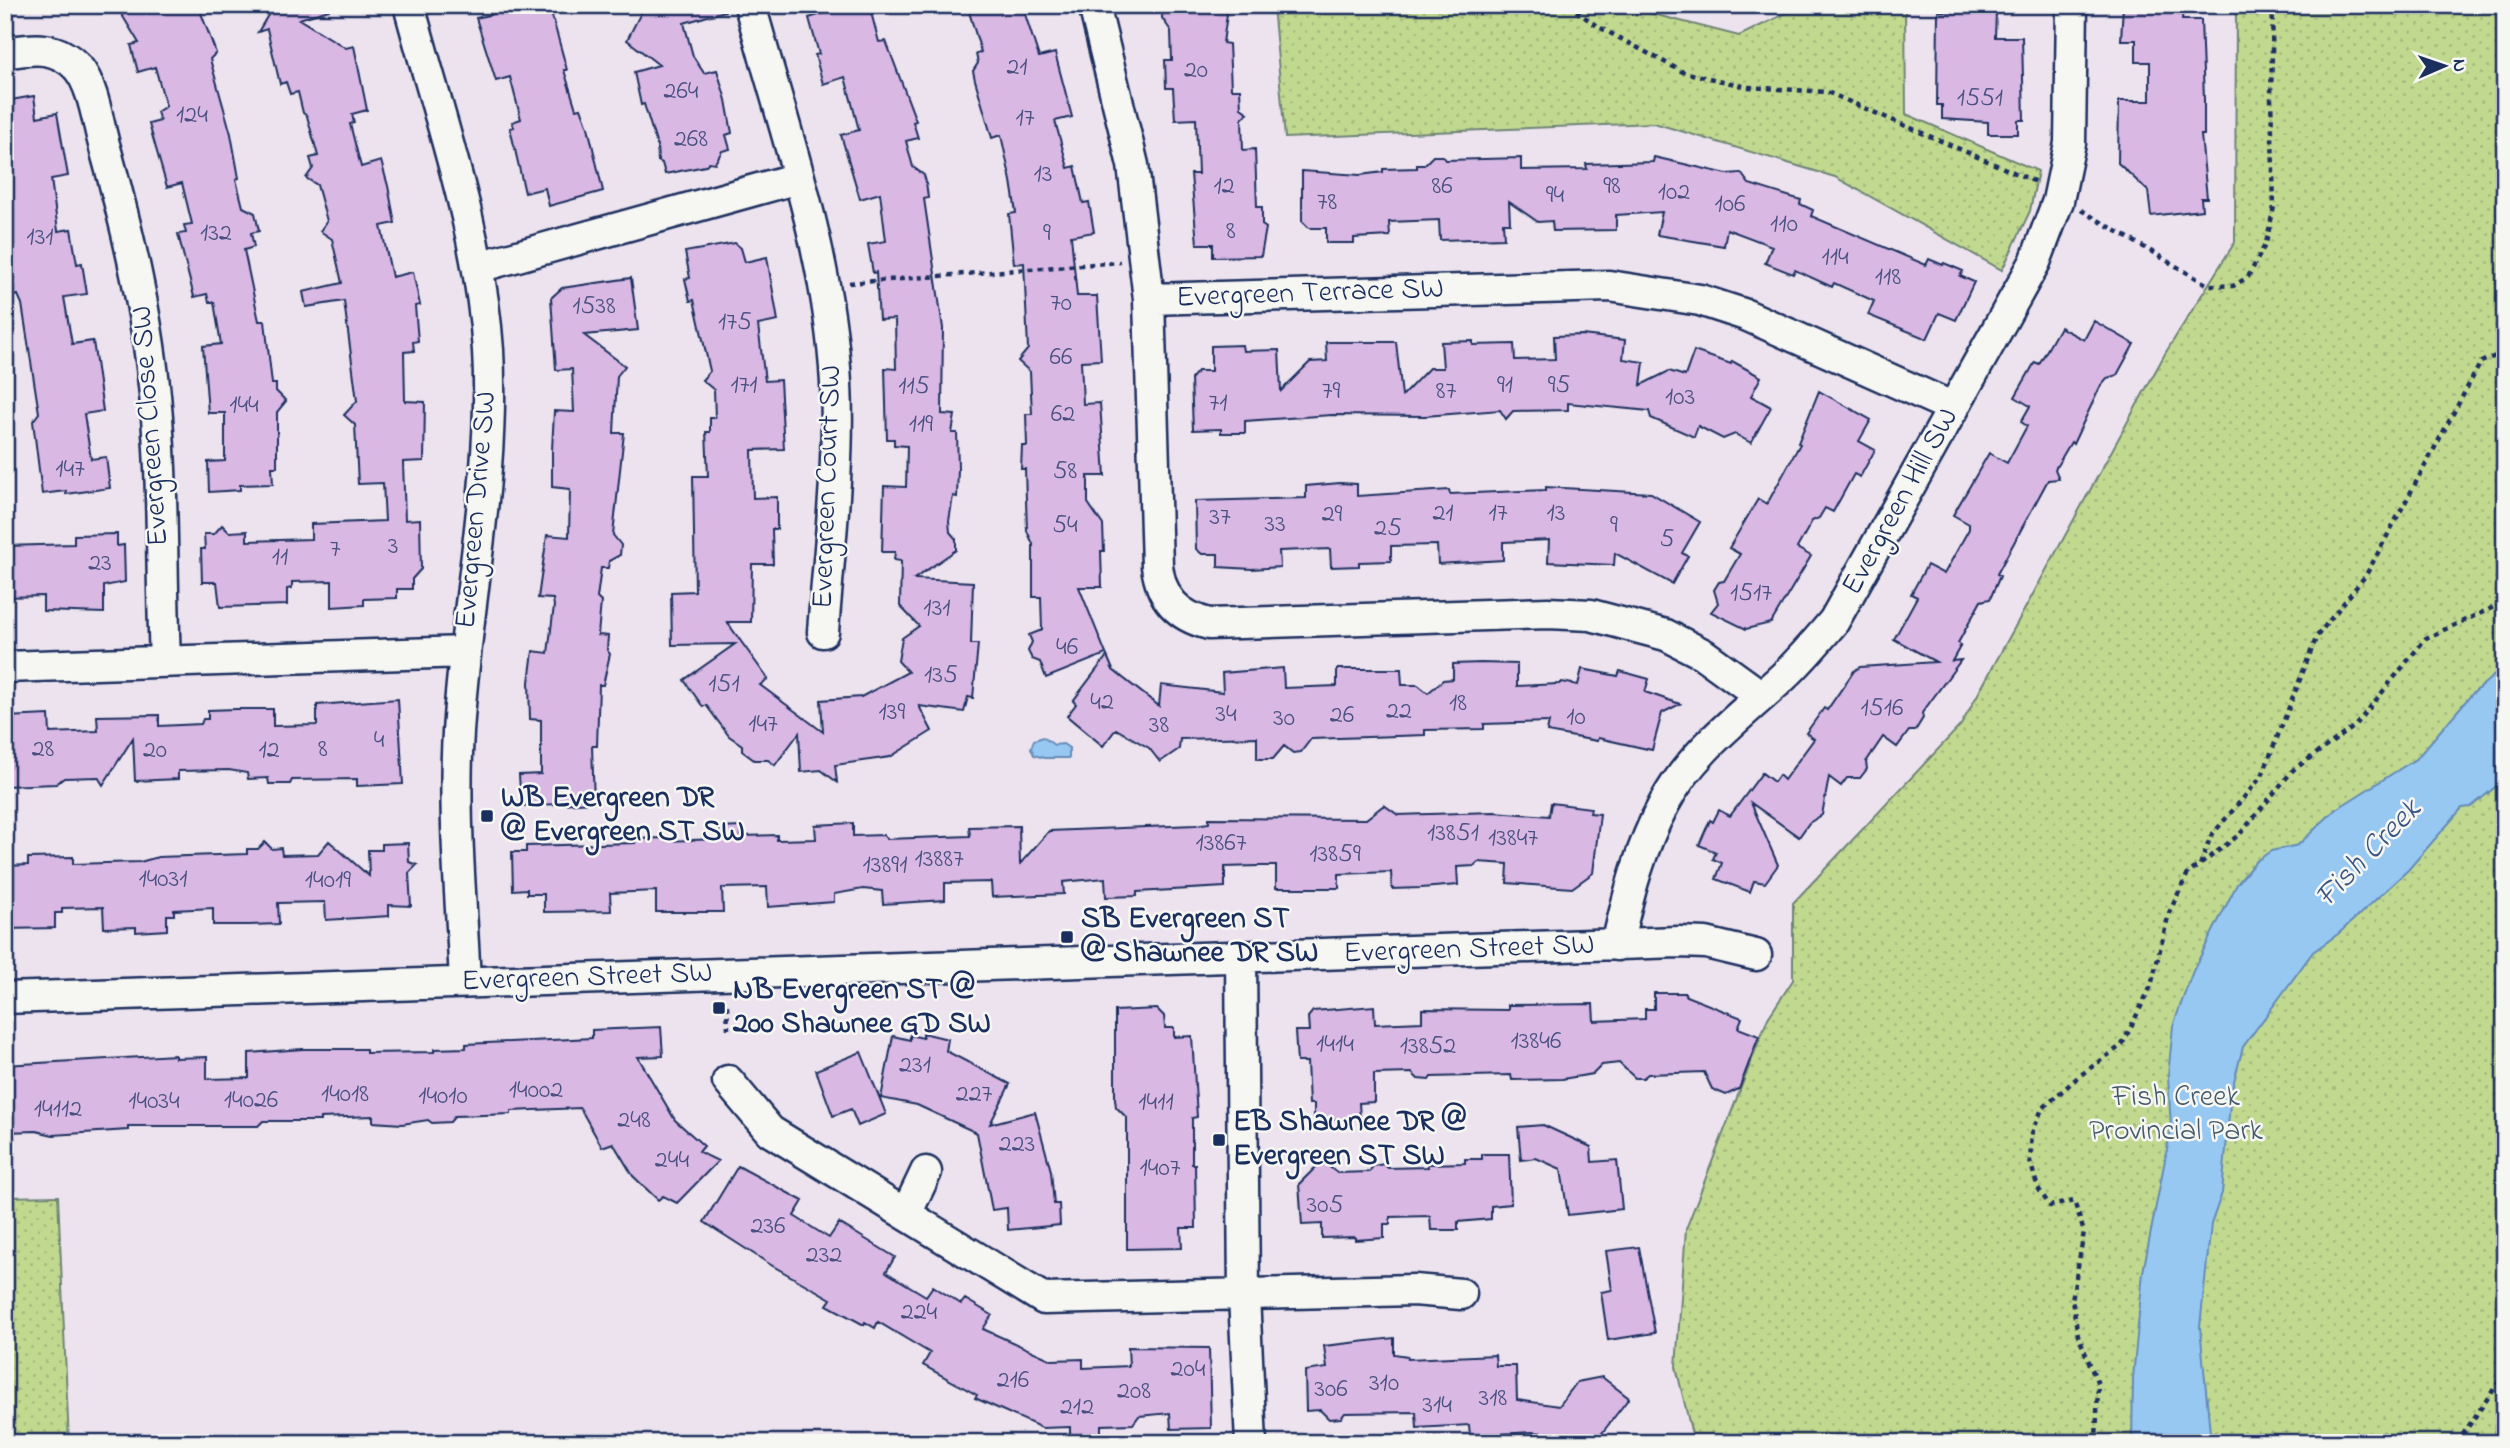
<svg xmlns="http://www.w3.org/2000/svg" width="2510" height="1448" font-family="'Indie Flower',sans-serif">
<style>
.park{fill:url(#park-dots);stroke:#6e8476;stroke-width:2}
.water{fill:#96c8f2;stroke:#658bb7;stroke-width:2}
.building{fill:#d9b8e4;stroke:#1b2f5e;stroke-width:2}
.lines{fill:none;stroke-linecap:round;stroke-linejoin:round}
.minor-casing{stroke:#1b2f5e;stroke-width:35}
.path{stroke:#1b2f5e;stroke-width:4.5;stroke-dasharray:5 5;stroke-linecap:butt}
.minor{stroke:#f6f6f2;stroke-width:30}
.poi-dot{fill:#1b2f5e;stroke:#f6f6f2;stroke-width:2.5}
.labels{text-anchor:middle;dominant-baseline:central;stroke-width:5;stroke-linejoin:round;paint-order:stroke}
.number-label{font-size:26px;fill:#4a5180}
.street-label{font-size:30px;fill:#1b2f5e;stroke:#f6f6f2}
.poi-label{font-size:30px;font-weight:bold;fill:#1b2f5e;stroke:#f6f6f2;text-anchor:start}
.park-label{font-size:30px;fill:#445a6a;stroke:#f6f6f2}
.water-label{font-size:32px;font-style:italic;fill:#3a5583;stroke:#f6f6f2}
</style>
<defs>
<pattern id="park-dots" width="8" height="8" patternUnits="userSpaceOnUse" patternTransform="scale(1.75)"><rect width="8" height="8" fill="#c1d98f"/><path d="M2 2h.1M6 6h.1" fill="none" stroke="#a5bb7e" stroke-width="1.8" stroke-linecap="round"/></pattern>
</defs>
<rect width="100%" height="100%" fill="#ede3ee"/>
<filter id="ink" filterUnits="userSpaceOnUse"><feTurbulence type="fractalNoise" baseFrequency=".0143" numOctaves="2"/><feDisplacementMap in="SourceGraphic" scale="14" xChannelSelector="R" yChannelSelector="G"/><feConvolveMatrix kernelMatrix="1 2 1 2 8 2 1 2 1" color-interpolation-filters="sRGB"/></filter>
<g filter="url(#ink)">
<path class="park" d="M1273,5H1634L1649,13L1739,36L1803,5H1905L1906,114L2038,171L2030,211L2002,270L1835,177L1654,123L1285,138Z
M2236,5H2505V1443H1694L1676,1367L1686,1229L1768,1018L1793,980V903L1961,725L2166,352L2235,242Z
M58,1196L69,1443H5V1197Z"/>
<path class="water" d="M2505,666V779L2471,807L2462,808L2408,870L2338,934L2313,952L2243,1047L2231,1093L2222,1193L2211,1224L2200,1327L2211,1443H2132L2133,1378L2143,1272L2171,1129L2168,1076L2173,1026L2193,971L2237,884L2255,862L2271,851L2298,845L2335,810L2417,758L2471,695Z
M1043,737L1054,745L1063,744L1069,748V758H1044L1034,755L1031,748L1034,740Z"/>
<path class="building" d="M116,5H198L216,53L210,59L231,134L239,178L236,179L243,207L255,213L259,231L251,233L254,247L244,250L259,321H265L272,384H276V391L286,401L277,412V467H272L273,484L240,485V490L209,492L208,462L225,461V413H208L203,346L221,344L214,302H209L207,294L194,297L178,234L186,233L184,225L192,224L182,183L167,187L149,124L160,121L157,112L166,106L155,67L138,72L131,45L139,43Z
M274,5H328L329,10L299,19L346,48L354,46L367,110L352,114L354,123L350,124L361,167L381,161L388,186L395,223L381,226L392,277L413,272L420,305L415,306L418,341L413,342L414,351L404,352L405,401L425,402L424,461L403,462L405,520L420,519L421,569L412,579V589H397V598L364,599V605L332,607V581L292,582V588L287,589V605L220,607L217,582H202L201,549H205L204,534H214L222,525L229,532L247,531V541L311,539V524L385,521L383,483L358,484L355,425L344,415L357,401L344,301L306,307L303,292L342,283L332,239L320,231L327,221L317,185L306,178L313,168L310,158L318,156L307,116L303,113L298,92L290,94L286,82L280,84L267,29L258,32Z
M499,5H549L567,70H564L576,109L581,108L588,127L603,191L549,206L545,188L525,193L510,128L514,127L512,122L521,119L510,77L496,81L476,18L501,12Z
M645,5H724L725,11L684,23L693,56L704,73L717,70L726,100L732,133L726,135L730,149L722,151L715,163L709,162L705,166L665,174L662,163L658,161L657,146L644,104L641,105L634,72L659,65L627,40Z
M830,5H869L879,42L886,41L916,121L913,122L918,138L906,141L913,167L924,175L926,182L928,198L924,199L943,328L942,414L955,415L952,433H957L958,468L957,497L953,496L949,521L950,532L956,539V550L914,579L973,582L971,644H978L973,698L968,697L964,712L919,706L932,731L890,757L835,765L837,782L821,770L801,772L799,733L775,765L768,760H754L742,751V745L729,736L706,705L703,707L684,680L735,644L672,645L671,592L695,591L693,476H708L706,432H710V418H715L714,390L702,380L710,371L694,300L690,301L685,279L690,278L685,252L735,243L741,248L745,262L767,257L778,321L758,325L765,381L780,380L784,449L752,450L753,498L777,497V529H772L773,564H752L751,622H727L768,679L760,685L823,732L821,700L861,697L908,672L898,661L902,638L919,626L900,606L901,561L894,560L895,552H882L884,486L906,487L907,446L894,445V439H887L885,368L896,369L895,319L879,320L876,272L873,273L868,244L886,241L880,193L860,199L841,135L859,130L845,77L823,84L815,55L819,54L809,18L831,11Z
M967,5H1022L1039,57L1055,53L1072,117L1055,121L1068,168L1075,166L1083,203L1089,202L1094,232L1071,236L1077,296H1097L1101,360L1081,361L1083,404L1100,403L1105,476H1088V503L1103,525L1104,551H1101L1102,587H1079L1106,654L1046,678L1040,662L1032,659L1028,651L1032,642L1029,635L1042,630L1041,597H1033V544L1027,531L1025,469H1021L1022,446H1027L1026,414H1032L1030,372L1018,361L1028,349L1024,263L1014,264L1009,214L1016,213L1011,181L1001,135L992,138L975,80L973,71L978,63L976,54L981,52Z
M1163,5H1219L1227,14L1223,43L1229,44L1231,89H1240L1241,108L1248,113L1242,119L1243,150L1255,149L1257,207H1262V225L1266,228L1261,256L1213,257V244H1197L1191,174H1198L1196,119L1175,120L1173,88H1166L1165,60H1172L1171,31L1162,18Z
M2123,5L2183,9L2182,20H2201L2204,99V135H2201L2207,198H2201L2202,210L2151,216L2148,191L2118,163L2119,101H2150V62H2136V40H2121Z
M1938,11L1996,13L1995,37H2022L2024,120H2018V134H1988V122L1942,119V105H1937Z
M34,96L37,117L57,113L68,176L51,179L58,231L71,229L77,264L82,263L87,294L64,297L72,344L93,341L103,411L84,414L91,459L106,457L110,488L66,494V491L42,494L33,421L39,413L22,304L18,295L13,296L5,239V101Z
M1433,156H1443L1446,160L1521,158V170L1587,169L1586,164L1653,162L1654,157L1727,174L1741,173L1749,184L1801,200L1800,204L1813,210L1811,216L1926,265L1929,259L1943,265L1944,263L1963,271L1960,276L1974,282L1956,320L1939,313L1927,339L1868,315L1874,301L1834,283L1832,287L1795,270L1793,274L1765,263L1772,246L1727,229L1724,246L1657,235L1662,212L1616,215V230L1553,231L1552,221L1538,222L1509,202L1510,223H1503L1504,238L1440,240L1439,220L1389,222L1390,236L1354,238V243H1326V228H1309L1302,221V171L1360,175L1383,172V169L1417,168V165H1424Z
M631,278L638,330L584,335L625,366L617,376L614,433H624L613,535L621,545L620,555L609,561L608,568H601L597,598L601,602L598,635L608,636L607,650L610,654L603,685H599L597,746H592L594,802L521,806L519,775L541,774V720L530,719L529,682L533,651L548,653L554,606L553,599L538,598L547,535L569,537L570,489L552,487V450L554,411L574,412L572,369L556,370L551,298L562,288Z
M2094,321L2134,344L2117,375L2107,378L2101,385L2073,444L2071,442L2055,469L2059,479L2048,480L1997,574L2000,576L1990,599L1981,601L1958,643L1961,645L1952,661L1961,660L1922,713L1923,718L1915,731H1909L1897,747L1883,737L1866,762L1867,769L1860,778H1847L1841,786L1829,777L1822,815L1809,823L1799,837L1751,803L1778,865L1765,883L1754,881L1750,892L1716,879L1722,863L1713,859L1716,852L1699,845L1710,820L1713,822L1719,810L1730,816L1762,773L1774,782L1779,775L1784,780L1814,739L1806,733L1824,708L1827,710L1854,671L1860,667L1936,662L1894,639L1917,597L1911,594L1927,565L1944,574L1969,529V524L1953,515L1989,453L2007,463L2027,426L2021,422L2030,406L2015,397L2035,362L2039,364L2060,327L2084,340Z
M1582,335L1625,340L1623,359L1644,362L1641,385L1669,371L1685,376L1694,351L1731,364L1732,361L1761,377L1751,396L1771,407L1751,443L1735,434L1723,439L1698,426L1694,437L1651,418L1649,411L1568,403V410L1513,411L1506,419L1500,410L1425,416L1332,415L1245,421V433H1221V429L1193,430L1191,379L1198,371H1211V346L1242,345L1243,351L1279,350L1281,391L1310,362L1327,361L1326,342H1396L1402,396L1429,368H1443L1441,342L1473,341V345L1514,344L1515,360L1555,359L1554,336Z
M1819,391L1871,420L1859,441L1875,450L1860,477L1854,474L1833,512L1825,508L1819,518L1812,521L1797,548L1811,556L1771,623L1746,629L1711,612L1718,603L1714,590L1719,582L1724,581L1740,554L1729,548L1758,499L1767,504L1800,444L1798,443Z
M1340,483L1357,484V496L1449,490L1450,494L1546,490V487L1651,493L1700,522L1682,553L1688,556L1672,584L1615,553L1614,565L1548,562L1549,540L1503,542V560L1438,564L1437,545L1391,546V561L1359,562V566L1331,567L1330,549L1279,551L1280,567L1252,569L1218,567V554H1202L1196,549L1195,501L1306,498V486Z
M117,534V546L124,545L125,582L104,586V613L43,611V596L5,597V546L74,544V535Z
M1107,656L1113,670L1159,706L1161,685L1223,692L1222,673L1283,668L1284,688L1337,686V669H1401L1402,685H1418L1428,693L1443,680L1453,679V664L1481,663L1517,664V686L1559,684L1562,682L1578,685L1582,669L1618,676L1620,671L1649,679L1645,692L1680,704L1662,713L1652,750L1598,738L1597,741L1547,732L1549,722L1484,724V729L1425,730V735L1311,739L1301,752L1293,753L1284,746L1273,759H1257V737L1180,739L1179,749L1160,762L1149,748L1116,729L1103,746L1067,716L1076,704L1073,701Z
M398,699L403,784L357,786V779L292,780L290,784H269L268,778L248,779L247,773L229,770L178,771V779L135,781L133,738L103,785L98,777L64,778L56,784L5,786V717L49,715L50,733L98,731L97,716L159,715V726L201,724L203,719H208V710L236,709H273V726L317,725V705Z
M1551,803L1591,808L1590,813L1600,814L1593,873L1572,888L1507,883L1508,864L1478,862L1474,866L1457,867L1458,885L1421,888L1392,889L1391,872L1339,874V888H1276V866H1258L1225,867V887L1137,892V896L1106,897L1105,878L1063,882L1064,894L992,897L991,882L945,883V900L883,904L882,891L863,889L834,894V902L768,907L767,887L722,888L723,912H656V891L610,893L611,911L544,912V894H527V889L513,890L512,852H526V846L635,843L634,839L665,838V841L719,839V828L741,827V836L777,835V840L816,839L815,825L853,823V836L883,835L887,839L970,836L969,827L1019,826L1020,864L1049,831L1195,825L1209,823V818L1366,819L1384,805L1398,815L1494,812L1549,816Z
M329,841L369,876L368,850H382V844L408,843L409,862L417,865L409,873L411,906L389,905V916L326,920L325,902L278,903L279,924L249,925H213V908L174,910V915H167V930L136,932V927L104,928L103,907L62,908V913H55V928L5,929V866L28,865V858L73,857V864L140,862L158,857L247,854V849H258L265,842L272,849L281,848L282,855L318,854Z
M1654,993H1685L1686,996L1742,1018L1738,1028L1759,1036L1739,1089L1726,1095L1712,1089L1704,1072L1648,1074L1643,1078H1635L1619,1063L1602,1065L1593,1074L1562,1079L1512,1080L1511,1075L1431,1077L1429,1080L1418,1079L1412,1073L1374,1074V1102L1359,1103L1360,1118L1314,1120V1104H1309L1307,1062H1297L1295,1031H1309L1308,1017L1313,1011L1374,1006L1375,1024L1422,1022V1009L1508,1010V1005L1593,1004L1594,1021L1645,1019V1009H1654Z
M1157,1009L1164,1016L1165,1028H1174V1037L1192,1036L1197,1117L1192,1118V1164H1195L1196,1228H1181L1182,1248L1127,1249V1118L1116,1107L1115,1099V1011Z
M661,1027L663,1056L638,1057L675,1120L704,1146L699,1152L718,1161L677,1203L663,1196L658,1200L633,1176L613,1143L602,1147L580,1108L511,1111V1114L455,1116L450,1122L432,1123L428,1120L402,1124L373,1122V1116L320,1118V1121H263L258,1126H128V1130L53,1135L36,1131L5,1132V1065L175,1055V1058L207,1057V1079L249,1078V1053L303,1049H366V1053L434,1052V1049L466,1048V1044L592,1038V1030Z
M923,1033L948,1039L946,1051L1010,1084L990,1124L1035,1112L1051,1171L1054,1204H1059L1060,1225L1008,1230L1007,1208L992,1210L977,1133L917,1105L881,1098L893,1036L910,1040V1035L923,1038Z
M861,1052L886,1114L858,1126L851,1109L833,1116L816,1070Z
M1543,1125L1591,1147L1592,1162L1617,1160L1622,1209L1568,1215L1561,1169L1536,1158L1521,1160L1518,1127Z
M1482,1154H1509L1511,1204L1491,1206V1219L1458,1222V1230H1431L1430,1216L1390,1217V1224H1384V1238L1355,1240V1237L1322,1238V1224L1302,1225L1299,1184L1318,1165L1326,1164L1337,1173L1369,1172L1373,1166L1384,1164L1388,1168L1428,1167L1427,1164L1465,1163V1159H1482Z
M738,1166L803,1201L794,1216L829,1238L839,1223L895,1257L886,1272L926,1296L933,1286L961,1304L965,1299L992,1315L983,1329L1052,1360L1083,1359V1368L1129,1366L1128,1347L1209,1348L1211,1428L1171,1429L1170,1413L1139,1416L1133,1424L1101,1425V1443H1070V1427L1042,1428L975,1398L977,1395L923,1365L930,1353L878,1322L875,1328L865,1322L864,1325L827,1305L831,1299L771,1265L704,1222Z
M1639,1247L1655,1333L1608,1340L1601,1292L1612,1290L1606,1251Z
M1394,1338V1354L1407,1356L1408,1359L1495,1355L1496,1366H1516L1517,1400L1559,1406L1577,1382L1602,1377L1629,1398L1599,1437L1596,1435L1589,1443H1583L1574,1436L1532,1432L1470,1436L1469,1425L1417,1428L1416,1412L1345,1413L1341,1418L1329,1419L1320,1410L1306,1411L1305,1371L1327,1368L1324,1346Z"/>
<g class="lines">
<g class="minor-casing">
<path id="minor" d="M409,5C439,118 480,232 488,350C495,473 468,595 459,718C452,806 461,895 465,982
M750,5C784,129 829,254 836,383C840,466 829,550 823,632
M1094,5L1133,165L1149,299
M5,53C34,48 57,45 78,68C94,87 98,125 105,148C126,223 144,298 153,376C164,470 161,567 165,661
M478,267L798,178
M5,667L465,652
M1761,696L1703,654L1666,635L1591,615L1548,613L1209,624C1177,616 1161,598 1157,566L1149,299L1609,286L1700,300L1746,315L1954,408
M1617,945C1628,896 1640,848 1664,804C1692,751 1741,716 1784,676C1802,659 1818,640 1834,621L2035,262L2058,201L2070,143L2072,5
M1241,957L1244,1296L1251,1443
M5,998L1679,942L1706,943L1756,955
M728,1081L770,1131L1044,1299L1414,1290L1461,1294
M906,1214L926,1172"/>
</g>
<path class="path" d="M1568,5L1597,26L1683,72L1748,87L1827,92L2036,182
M2081,210L2208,285L2233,286L2248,277L2266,243L2274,207L2271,98L2273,5
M849,283L1120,262
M2201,864L2240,834L2293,770L2355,726L2426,638L2505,602
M727,1005L728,1029
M2096,1443L2098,1384L2078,1335L2072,1300L2084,1232L2074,1201L2050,1206L2038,1188L2030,1161L2032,1133L2042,1109L2078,1077L2122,1045L2151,986L2169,913L2188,873L2200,865L2211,836L2262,776L2317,636L2366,575L2481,362L2505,352
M2457,1443L2505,1373"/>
<use href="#minor" class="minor"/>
</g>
</g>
<g class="poi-dot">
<rect x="480" y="809" width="14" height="14" rx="3.5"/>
<rect x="1060" y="930" width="14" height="14" rx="3.5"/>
<rect x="712" y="1001" width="14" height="14" rx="3.5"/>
<rect x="1212" y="1133" width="14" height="14" rx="3.5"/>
</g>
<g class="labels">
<g class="number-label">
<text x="1017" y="68">21</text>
<text x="1196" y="71">20</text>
<text x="681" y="92">264</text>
<text x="1980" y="99">1551</text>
<text x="192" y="116">124</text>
<text x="1025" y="119">17</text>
<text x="691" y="140">268</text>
<text x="1043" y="175">13</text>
<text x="1224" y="187">12</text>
<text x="1442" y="187">86</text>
<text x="1612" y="187">98</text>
<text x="1674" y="193">102</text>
<text x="1555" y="196">94</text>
<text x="1327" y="203">78</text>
<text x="1730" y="205">106</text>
<text x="1784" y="225">110</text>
<text x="1231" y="232">8</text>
<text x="216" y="234">132</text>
<text x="1047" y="234">9</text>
<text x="40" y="238">131</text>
<text x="1835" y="258">114</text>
<text x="1888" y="278">118</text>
<text x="1061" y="304">70</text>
<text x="594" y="307">1538</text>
<text x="735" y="323">175</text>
<text x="1061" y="358">66</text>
<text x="744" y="386">171</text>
<text x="1505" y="386">91</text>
<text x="1559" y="386">95</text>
<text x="914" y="387">115</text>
<text x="1331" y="392">79</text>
<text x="1446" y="392">87</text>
<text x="1680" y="398">103</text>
<text x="1218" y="404">71</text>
<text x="244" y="406">144</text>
<text x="1063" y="415">62</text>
<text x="921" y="425">119</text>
<text x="70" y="470">147</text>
<text x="1065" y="472">58</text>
<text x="1443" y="514">21</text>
<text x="1498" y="514">17</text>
<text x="1556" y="514">13</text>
<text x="1332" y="515">29</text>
<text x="1220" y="518">37</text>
<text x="1275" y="525">33</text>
<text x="1065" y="526">54</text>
<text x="1614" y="526">9</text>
<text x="1388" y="529">25</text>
<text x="1667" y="540">5</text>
<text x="393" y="547">3</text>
<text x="335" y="550">7</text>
<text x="280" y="558">11</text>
<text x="100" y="564">23</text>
<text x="1751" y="594">1517</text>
<text x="937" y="609">131</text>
<text x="1067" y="648">46</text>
<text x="941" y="676">135</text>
<text x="724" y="685">151</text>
<text x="1102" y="703">42</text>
<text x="1458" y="704">18</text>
<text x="1882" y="709">1516</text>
<text x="1399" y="712">22</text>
<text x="892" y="713">139</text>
<text x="1226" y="715">34</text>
<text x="1342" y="716">26</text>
<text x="1576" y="718">10</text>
<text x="1284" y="719">30</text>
<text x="763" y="725">147</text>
<text x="1159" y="726">38</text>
<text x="379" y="741">4</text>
<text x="43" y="750">28</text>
<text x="323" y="750">8</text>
<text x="155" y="751">20</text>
<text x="269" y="751">12</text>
<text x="1453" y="834">13851</text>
<text x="1513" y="839">13847</text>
<text x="1221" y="844">13867</text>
<text x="1335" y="855">13859</text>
<text x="939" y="860">13887</text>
<text x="885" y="866">13891</text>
<text x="163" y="880">14031</text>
<text x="328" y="881">14019</text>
<text x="1536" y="1042">13846</text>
<text x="1335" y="1045">1414</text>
<text x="1428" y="1047">13852</text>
<text x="915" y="1066">231</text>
<text x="536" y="1091">14002</text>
<text x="345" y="1095">14018</text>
<text x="974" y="1095">227</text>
<text x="443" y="1097">14010</text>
<text x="251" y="1101">14026</text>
<text x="154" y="1102">14034</text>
<text x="1156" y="1103">1411</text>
<text x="58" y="1110">14112</text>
<text x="634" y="1121">248</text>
<text x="1017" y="1145">223</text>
<text x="672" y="1161">244</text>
<text x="1160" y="1169">1407</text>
<text x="1325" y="1206">305</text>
<text x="768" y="1227">236</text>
<text x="824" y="1256">232</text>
<text x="919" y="1313">224</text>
<text x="1188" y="1370">204</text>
<text x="1013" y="1381">216</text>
<text x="1384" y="1384">310</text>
<text x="1331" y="1390">306</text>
<text x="1134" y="1392">208</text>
<text x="1493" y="1399">318</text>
<text x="1437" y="1406">314</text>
<text x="1077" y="1408">212</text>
</g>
<g class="street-label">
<text transform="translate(1310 294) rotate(-2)">Evergreen Terrace SW</text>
<text transform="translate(151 426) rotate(-94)">Evergreen Close SW</text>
<text transform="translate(828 487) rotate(-88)">Evergreen Court SW</text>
<text transform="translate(1901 502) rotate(-61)">Evergreen Hill SW</text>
<text transform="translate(477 510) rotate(-85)">Evergreen Drive SW</text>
<text transform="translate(1469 950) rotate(-2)">Evergreen Street SW</text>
<text transform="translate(587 978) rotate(-2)">Evergreen Street SW</text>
</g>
<g class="poi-label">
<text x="501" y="799">WB Evergreen DR<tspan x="501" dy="34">@ Evergreen ST SW</tspan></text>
<text x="1081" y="920">SB Evergreen ST<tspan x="1081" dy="34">@ Shawnee DR SW</tspan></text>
<text x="733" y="991">NB Evergreen ST @<tspan x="733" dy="34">200 Shawnee GD SW</tspan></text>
<text x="1233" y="1123">EB Shawnee DR @<tspan x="1233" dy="34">Evergreen ST SW</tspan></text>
</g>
<g class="park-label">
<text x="2176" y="1098">Fish Creek<tspan x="2176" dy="34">Provincial Park</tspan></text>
</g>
<g class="water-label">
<text transform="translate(2369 854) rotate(-46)">Fish Creek</text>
</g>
</g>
<rect width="2510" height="1448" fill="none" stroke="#f6f6f2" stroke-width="28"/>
<rect x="14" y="14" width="2482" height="1420" fill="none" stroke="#1b2f5e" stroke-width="2.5" filter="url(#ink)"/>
<g transform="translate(2444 66) rotate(88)" stroke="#f6f6f2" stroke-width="5" paint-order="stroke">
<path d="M0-5L12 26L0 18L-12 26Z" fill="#1b2f5e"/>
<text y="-10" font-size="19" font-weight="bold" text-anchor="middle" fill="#1b2f5e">N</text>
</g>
</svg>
